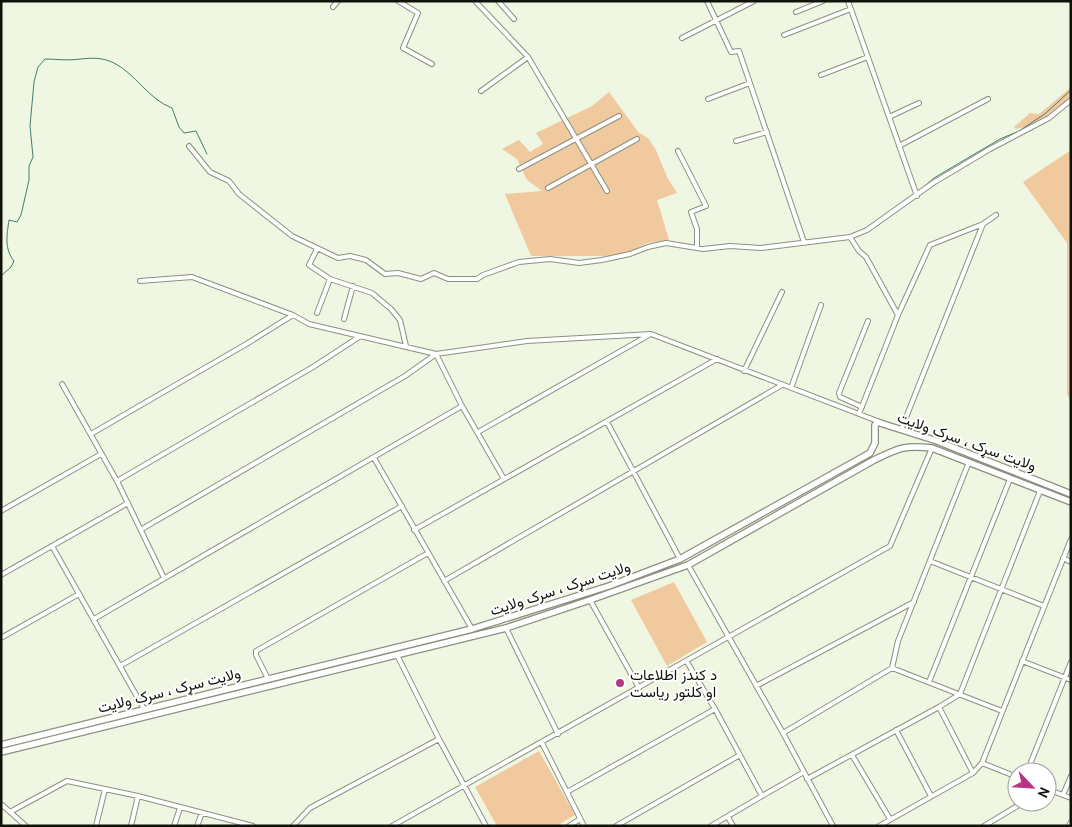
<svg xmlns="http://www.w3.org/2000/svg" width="1072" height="827" font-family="'PT Sans',Vazirmatn,sans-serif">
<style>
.green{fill:#f0c99f}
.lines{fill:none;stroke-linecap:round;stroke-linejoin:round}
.stream{stroke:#447c6d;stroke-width:1}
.minor-casing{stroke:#8b917f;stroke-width:6}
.secondary-casing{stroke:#8b917f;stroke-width:8}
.minor{stroke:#fff;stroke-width:4}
.secondary{stroke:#fff;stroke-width:5.5}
.poi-dot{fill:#b63681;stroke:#fff;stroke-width:2}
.labels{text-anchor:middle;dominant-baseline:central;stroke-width:4;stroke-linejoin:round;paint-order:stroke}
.street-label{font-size:15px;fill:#10120c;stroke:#fff}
.poi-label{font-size:15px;fill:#10120c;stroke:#fff;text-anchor:start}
</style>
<rect width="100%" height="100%" fill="#eff6e2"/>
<path class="green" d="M1071,86V97C1054,111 1038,125 1016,129L1014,127L1030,113L1039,114L1069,89Z
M609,92L639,133L648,138L656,150L667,177L677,193L657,200L669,240L647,243L629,253L611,256H531L505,194L542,191L527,180L517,159L502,149L519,140L530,152L543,144L536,133L592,106Z
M1071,150V403L1067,394V243L1023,182Z
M674,582L707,642L667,666L631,600Z
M539,751L575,815L556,826H497L475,787Z"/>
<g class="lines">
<path class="stream" d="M919,191L934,178L1000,139L1019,131L1046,113L1071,90
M1,276L11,267L14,261C4,249 7,234 9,220L17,222L21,215L29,180V166L33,157L30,126L34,82L38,67L45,59C56,59 69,61 80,59C92,58 102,57 114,63C136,74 148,99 172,108L179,127L184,133L196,131L207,154"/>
<g class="minor-casing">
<path id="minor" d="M398,1L418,13L403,48L432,64
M475,1L528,57L607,191
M498,1L514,19
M707,1L731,52L739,51L804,242
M848,1L917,196
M333,7L338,1
M796,12L823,1
M784,35L851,9
M682,38L754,1
M821,75L868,57
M481,91L528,57
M708,99L750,83
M889,117L919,103
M736,141L767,132
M189,146L210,172L229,181L239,194L292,236L338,258L350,256L366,260L385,274L398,273L421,279L434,273L448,279H477L483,275L519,262L550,259L579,263L602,260L630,254L648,247L666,243L703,249L730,246L761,248L850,237L867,230L933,183L990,149L1049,118L1071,100
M899,146L988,99
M678,151L706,206L691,212L697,229V247
M519,169L619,116
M548,188L637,139
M850,237L859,251L866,257L898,315
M317,249L309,265L330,279L372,293L391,309L400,320L406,346
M140,281L192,277L293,315L309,324L436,354L527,341L651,334L880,422
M317,313L330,279
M344,319L353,286
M744,371L782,292
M62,384L117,481L164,578
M791,388L821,305
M862,407L840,397L839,393L868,321
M859,414L898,315L930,245L983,224L996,215
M607,422L680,559
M901,430L983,224
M478,432L649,335
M91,434L248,343L293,315
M374,458L472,629
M117,481L313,367L359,337
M1,511L101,454
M142,529L405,376L436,354L462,406L504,479
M414,530L717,359
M52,546L144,709
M1063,558L1071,562
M930,561L1044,606
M688,565L783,733L833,826
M1,575L128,503
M444,581L782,385
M590,600L639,688
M94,619L462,406
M506,628L558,734
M1,638L79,594
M397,655L439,739L486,826
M1022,661L1071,680
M687,662L715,709L762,796L711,826
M120,666L402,506
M892,668L1002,711
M268,679L256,655V651L428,553
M929,682L1010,479
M756,686L914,602
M939,707L960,694L1040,491
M896,730L931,796
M783,733L892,668L898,641L969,462
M542,743L584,826
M852,755L890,819
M982,763L1017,777
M1027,772L1071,662
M807,779L939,707L973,773
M1047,789L1071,798
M567,792L715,709
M1063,795L1071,776
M762,796L804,772
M1,804L26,826
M10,812L67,781L138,796L253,826
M728,817L733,826
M96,826L105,789
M131,826L138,796
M174,826L180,808
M197,826L202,813
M293,826L310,808L439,739
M392,826L890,546L932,448
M569,826L580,819
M616,826L740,755
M879,826L973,773L982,763L1071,539
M984,826L1024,802
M1069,826L1071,822"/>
</g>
<g class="secondary-casing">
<path id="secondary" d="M1,745L472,629L609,586L680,559L870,453L875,443V425L877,422L937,441L1071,494
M1,752L506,628L590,600L688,565L874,460C899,448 904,445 932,448L1071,502"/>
</g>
<use href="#minor" class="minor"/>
<use href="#secondary" class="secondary"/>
</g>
<circle class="poi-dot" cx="620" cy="683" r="5"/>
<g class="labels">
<g class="street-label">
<text transform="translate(967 441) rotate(20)">ولایت سړک ، سرک ولایت</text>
<text transform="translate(560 588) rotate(-18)">ولایت سړک ، سرک ولایت</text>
<text transform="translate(169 690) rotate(-14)">ولایت سړک ، سرک ولایت</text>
</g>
<g class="poi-label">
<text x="630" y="674">د کندز اطلاعات<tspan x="630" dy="17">او کلتور ریاست</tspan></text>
</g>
</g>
<rect width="1072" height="827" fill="none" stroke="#10120c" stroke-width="5"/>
<g transform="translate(1032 787) rotate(115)"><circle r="24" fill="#ffffff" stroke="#9fa09e"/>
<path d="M0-4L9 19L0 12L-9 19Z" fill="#b63681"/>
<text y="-8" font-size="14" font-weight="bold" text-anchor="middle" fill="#10120c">N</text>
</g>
</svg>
